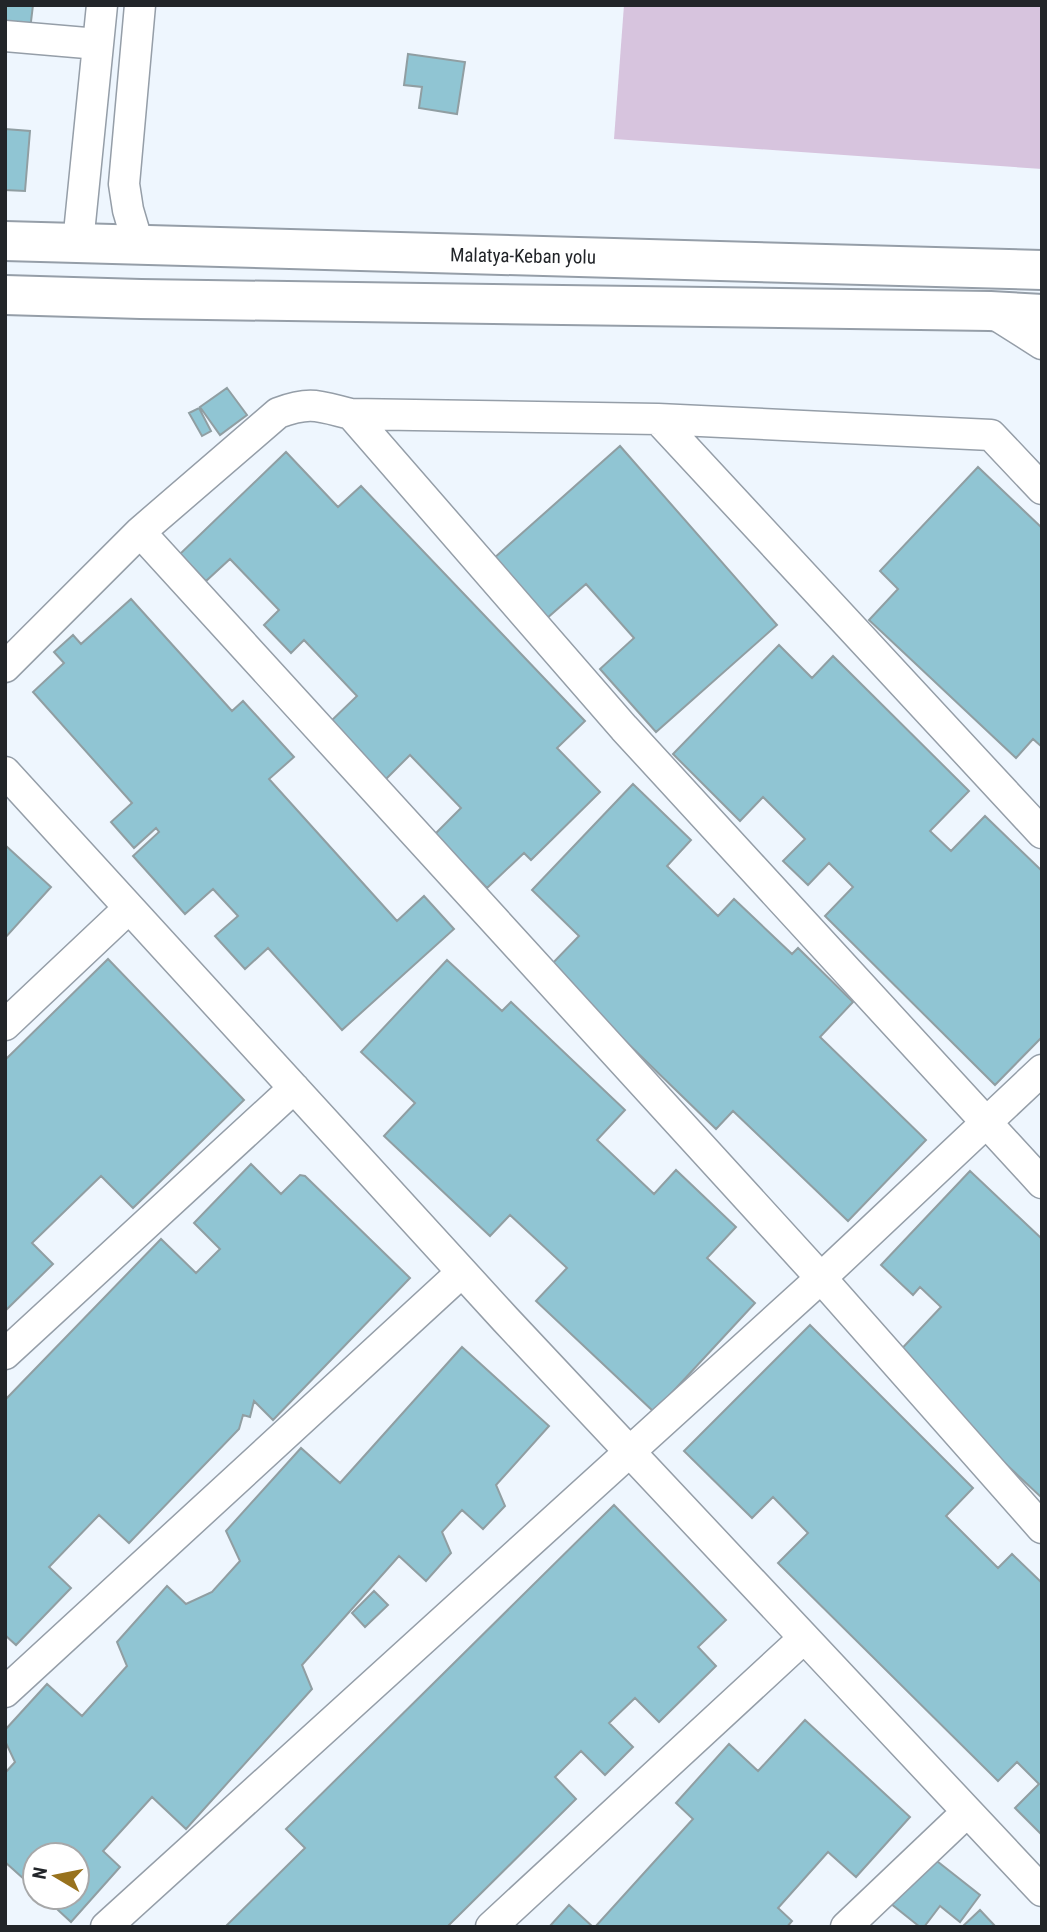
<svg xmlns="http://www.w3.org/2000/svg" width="1047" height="1932" font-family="'Roboto Condensed',sans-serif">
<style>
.green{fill:#d7c4de}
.building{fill:#90c5d3;stroke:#909ea2;stroke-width:2}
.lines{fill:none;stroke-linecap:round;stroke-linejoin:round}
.minor-casing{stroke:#959ea8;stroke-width:33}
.highway-casing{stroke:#959ea8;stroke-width:42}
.minor{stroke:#fff;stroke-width:30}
.highway{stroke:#fff;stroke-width:38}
.labels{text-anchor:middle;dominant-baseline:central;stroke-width:7;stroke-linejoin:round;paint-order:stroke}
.street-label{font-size:19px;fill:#222529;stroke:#fff}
</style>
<rect width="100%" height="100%" fill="#eef6fe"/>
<path class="green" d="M624,5H1042V169L614,139Z"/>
<path class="building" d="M5,5H33L29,38L5,34Z
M408,54L465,62L457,114L419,108L422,87L404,85Z
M5,129L30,131L25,191L5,190Z
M227,388L247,415L220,435L200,407Z
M199,408L211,431L202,436L189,413Z
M620,446L777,625L656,732L600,669L634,638L586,584L546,619L493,559Z
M286,452L338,507L361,486L585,721L557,748L600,792L531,860L524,853L487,888L435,834L461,808L410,755L385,780L330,722L357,696L304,640L291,653L264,625L279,610L230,559L206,581L180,554Z
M978,467L1042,528V747L1033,739L1016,758L869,620L898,589L880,571Z
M131,599L232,711L243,701L294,757L269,779L397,921L424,896L454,929L342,1030L268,948L245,969L215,936L238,916L213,889L185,914L133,856L159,832L156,828L134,848L111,822L132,803L33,692L64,663L54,652L73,635L81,644Z
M779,645L812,678L833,656L969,791L930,831L951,851L985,816L1042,871V1037L995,1085L825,916L853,887L829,863L808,885L783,861L805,839L763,797L740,821L673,754Z
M633,784L691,840L667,866L718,916L734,899L792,954L798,948L853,1002L820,1037L926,1140L848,1221L733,1111L716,1129L549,967L579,936L532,890Z
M5,845L51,887L5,938Z
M108,959L244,1100L133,1208L101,1176L32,1243L53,1264L5,1311V1060Z
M447,960L502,1011L511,1002L625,1110L597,1140L654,1194L676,1170L736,1227L707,1258L755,1303L654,1412L536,1301L567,1268L510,1215L490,1236L384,1136L415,1103L361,1052Z
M251,1164L281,1194L300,1175L305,1176L410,1278L273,1420L254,1401L250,1417L243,1415L239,1429L129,1543L99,1515L49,1567L71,1588L16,1645L5,1635V1400L161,1239L196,1273L220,1249L194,1223Z
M970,1171L1042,1239V1498L893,1358L941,1307L920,1287L913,1295L881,1265Z
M810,1325L973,1488L946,1516L998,1568L1012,1554L1042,1583V1835L1015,1808L1039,1784L1017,1762L998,1781L778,1563L808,1533L773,1497L752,1518L684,1451Z
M462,1347L549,1426L496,1485L505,1506L483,1529L462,1510L442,1532L451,1553L426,1581L399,1556L302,1665L312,1689L186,1829L152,1797L103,1851L120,1867L71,1922L44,1897H77V1855H35V1889L5,1862V1773L15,1762L5,1741V1730L47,1684L82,1716L127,1666L117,1642L167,1586L186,1604L212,1592L240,1561L226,1531L301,1448L340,1483Z
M614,1505L726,1620L698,1647L716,1666L659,1722L635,1698L609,1723L633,1747L605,1775L581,1751L555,1777L576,1799L447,1927H225L305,1848L286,1829Z
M374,1591L388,1605L365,1627L352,1613Z
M805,1720L910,1817L856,1877L828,1852L778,1908L792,1921L787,1927H595L693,1819L676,1803L729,1744L758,1771Z
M928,1854L980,1895L960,1922L940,1906L924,1927H920L890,1903Z
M569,1905L593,1927H549Z
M980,1910L996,1927H962Z"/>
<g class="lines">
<g class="minor-casing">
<path id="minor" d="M5,36L98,44
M78,243L102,5
M138,244L128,210L124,184L140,5
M990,311L1042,344
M351,414L624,728L1042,1183
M658,419L1042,833
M140,532L821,1278L1042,1528
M5,667L140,532L278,413C311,401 318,406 351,414L658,419L991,435L1042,489
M5,772L506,1320L1042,1891
M5,1025L129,908
M5,1354L294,1088
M5,1692L462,1272
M106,1927L821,1278L1042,1070
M491,1927L804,1638
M846,1927L967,1812"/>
</g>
<g class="highway-casing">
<path id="highway" d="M5,241L1042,270
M5,295L141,299L990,311L1042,314"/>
</g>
<use href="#minor" class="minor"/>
<use href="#highway" class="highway"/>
</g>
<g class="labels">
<g class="street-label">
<text transform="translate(523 256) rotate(1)">Malatya-Keban yolu</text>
</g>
</g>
<rect width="1047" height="1932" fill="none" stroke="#222529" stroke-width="14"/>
<g transform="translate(56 1876) rotate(280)"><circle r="33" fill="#ffffff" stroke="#a7a8a9" stroke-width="2"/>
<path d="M0-5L12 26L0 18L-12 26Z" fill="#98721d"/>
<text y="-10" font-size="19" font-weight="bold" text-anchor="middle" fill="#222529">N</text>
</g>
</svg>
